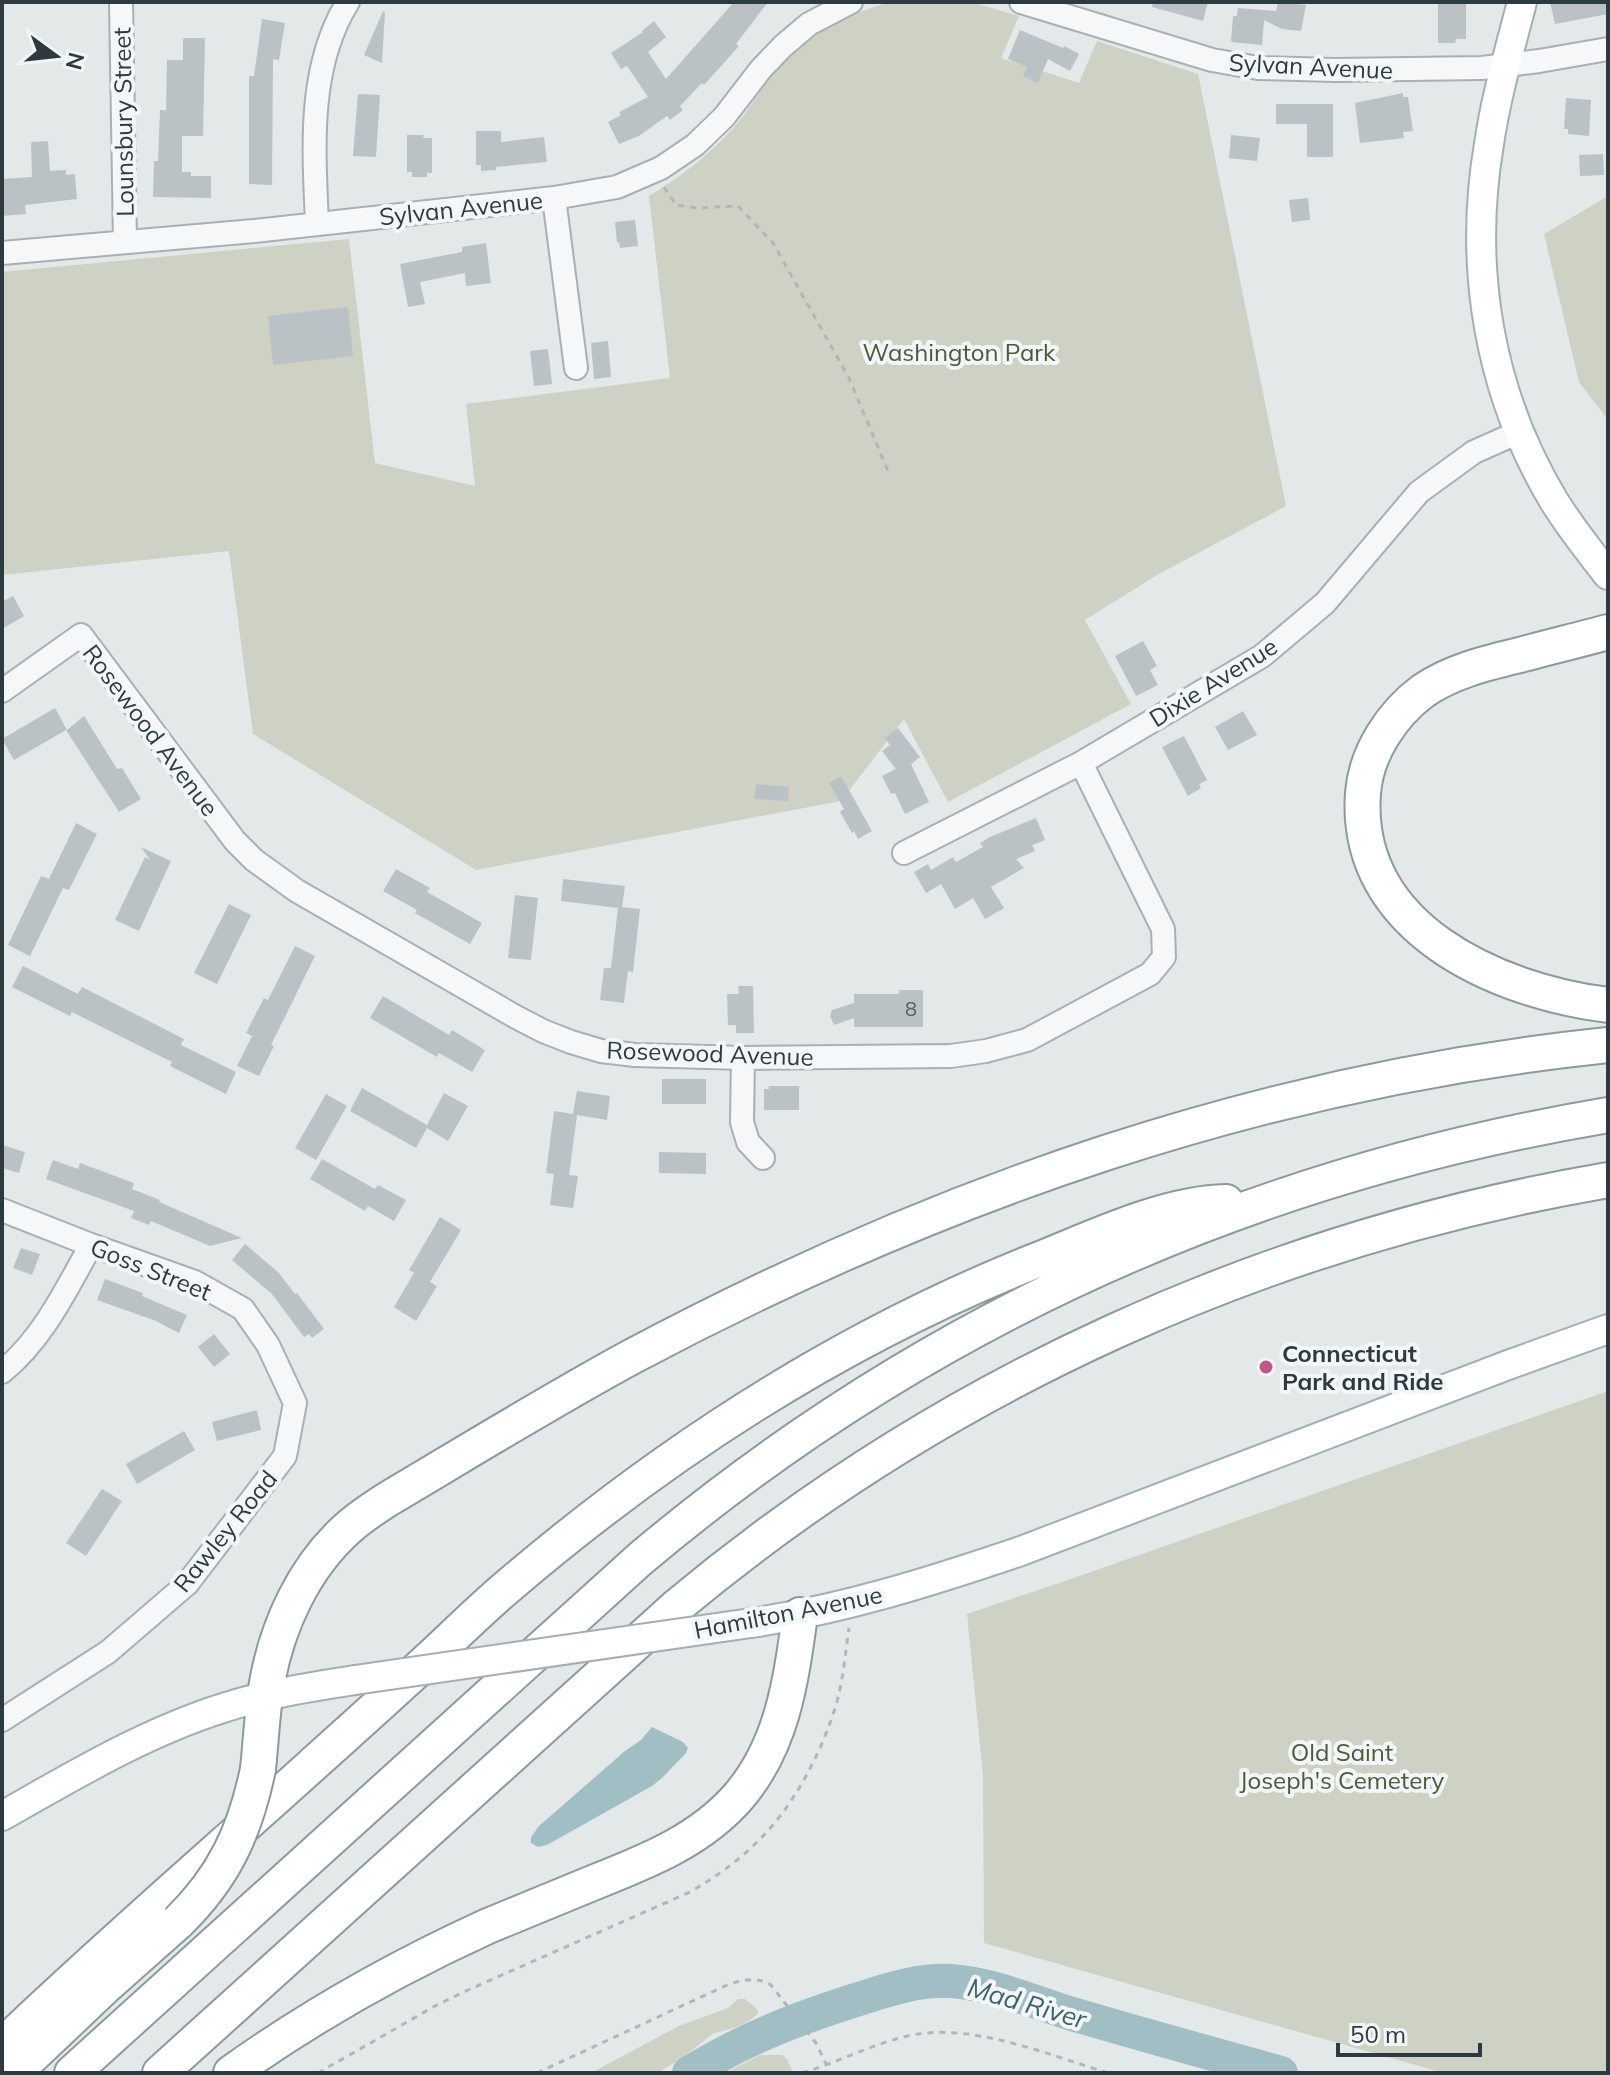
<svg xmlns="http://www.w3.org/2000/svg" width="1610" height="2075" font-family="Mulish,sans-serif">
<style>
.green{fill:#cdd2c5}
.water{fill:#a2bec5}
.lines{fill:none;stroke-linecap:round;stroke-linejoin:round}
.river{stroke:#a2bec5;stroke-width:34}
.building{fill:#bbc2c6}
.minor-casing{stroke:#a9b0b3;stroke-width:26}
.major-casing{stroke:#a3afb4;stroke-width:32}
.highway-casing{stroke:#8c999e;stroke-width:38}
.path{stroke:#b1b7b9;stroke-width:3;stroke-dasharray:6 6;stroke-linecap:butt}
.minor{stroke:#f5f7f8;stroke-width:22}
.major{stroke:#fff;stroke-width:28}
.highway{stroke:#fff;stroke-width:34}
.major-bridge-casing{stroke:#a3afb4;stroke-width:32;stroke-linecap:butt}
.highway-bridge-casing{stroke:#8c999e;stroke-width:38;stroke-linecap:butt}
.major-bridge{stroke:#fff;stroke-width:28}
.highway-bridge{stroke:#fff;stroke-width:34}
.poi-dot{fill:#c05787;stroke:#f2f6f7;stroke-width:3}
.labels{text-anchor:middle;dominant-baseline:central;stroke-width:8;stroke-linejoin:round;paint-order:stroke}
.number-label{font-size:20px;fill:#505c62}
.street-label{font-size:24px;fill:#2d3a40;stroke:#f2f6f7}
.park-label{font-size:24px;fill:#4b5a3b;stroke:#f2f6f7}
.poi-label{font-size:24px;font-weight:bold;fill:#2d3a40;stroke:#f2f6f7;text-anchor:start}
.water-label{font-size:26px;font-style:italic;fill:#3b636f;stroke:#f2f6f7}
</style>
<rect width="100%" height="100%" fill="#e3e8e9"/>
<path class="green" d="M891,2H971L1019,16L1001,58L1079,83L1097,41L1198,74L1286,506L1157,575L1085,620L1131,704L948,802L904,719L841,801L476,870L253,734L229,551L2,575V272L349,239L375,463L475,486L466,404L670,378L649,196C681,176 710,155 735,126C748,112 756,95 768,81C799,40 841,15 891,2Z
M1608,196V420L1579,382L1544,234Z
M1608,1391V2073H1444L984,1943L983,1775L967,1614L1065,1581Z
M738,1999H745L757,2009L758,2013L752,2019L737,2027L712,2034L684,2057L657,2073H591L679,2026L728,2008Z
M760,2055H782L787,2059L793,2073H725Z"/>
<path class="water" d="M652,1727L683,1742L688,1748L686,1753L662,1778L652,1786L547,1845L538,1847L531,1843V1837L539,1826L625,1751L641,1740Z"/>
<g class="lines">
<path class="river" d="M689,2073C746,2038 798,2018 862,1998C890,1989 921,1979 951,1981C992,1984 1031,2001 1069,2013C1139,2034 1210,2053 1281,2073"/>
</g>
<path class="building" d="M734,2H768L736,44L739,46L704,85L702,83L680,106L683,110L670,120L667,116L639,136L619,144L608,122L621,115L619,112L648,97L627,66L621,69L611,53L643,32L642,31L654,21L666,37L648,52L666,79Z
M1153,2H1208L1203,21L1152,7Z
M1278,2L1306,5L1301,31L1282,29L1264,20L1262,45L1231,42L1233,16H1237L1238,8L1276,11Z
M1438,2H1466V39H1456L1455,43H1438Z
M1550,2H1608V14L1555,24Z
M383,11L385,12L382,63L364,55Z
M262,19L285,23L279,60L273,59L272,185L249,184V76H254Z
M1020,30L1063,48L1064,46L1079,54L1070,71L1048,59L1038,83L1023,76L1027,67L1008,59Z
M183,38H205L203,136H182V172H191V176H211V198L153,197L154,161H158L160,110H166L167,60H183Z
M1403,93V97H1408L1413,131L1403,132L1404,138L1360,143L1355,103Z
M358,94L380,95L376,157L353,156Z
M1566,98L1591,100L1589,136L1568,134V129H1564Z
M1276,104H1333V157H1307V124H1276Z
M476,131H501V142L544,137L547,162L496,167V170L481,171V165H476Z
M407,135H424L423,138H432V173H427V177H412V172H407Z
M1231,135L1260,138L1257,161L1229,158Z
M48,141L50,171L66,170V175L75,174L77,199L25,205L26,214L2,216V179L32,177L31,142Z
M1603,154L1604,175L1580,176L1579,155Z
M1308,198L1310,220L1292,222L1289,200Z
M635,220L638,246L620,248L619,242L617,243L615,222Z
M486,243L491,283L466,286L465,273L420,282L425,304L408,307L400,264L462,252V247Z
M348,307L353,356L273,365L268,316Z
M608,341L611,377L594,379L591,343Z
M548,349L552,384L534,386L530,351Z
M13,596L24,616L2,629V602Z
M1143,641L1157,666L1150,670L1158,685L1136,696L1115,656Z
M55,708L67,730L84,716L117,769L122,768L141,799L119,812L66,730L14,760L2,739Z
M1243,711L1257,735L1228,750L1215,727Z
M898,728L920,757L911,764L929,802L905,814L895,793L891,794L882,776L896,769L882,751L890,745L885,738Z
M1184,736L1207,780L1199,784L1201,788L1188,796L1162,747Z
M841,776L872,831L858,839L854,831L852,833L840,812L844,809L829,783Z
M756,784L789,787L788,801L754,799Z
M1036,818L1045,840L1032,845L1035,851L1016,859L1024,868L991,887L1004,908L985,919L973,898L955,909L941,884L926,893L914,872L928,864L931,870L953,857L956,862L983,847L980,843L990,837Z
M76,823L97,834L69,890L63,888L30,956L8,945L41,876L49,879Z
M141,847L171,861L139,931L115,920L145,857L150,860Z
M396,869L430,888L427,892L482,923L470,944L415,913L417,910L383,891Z
M563,879L625,886L622,907L640,909L633,972L628,971L624,1003L600,1000L604,968H611L618,908L561,901Z
M515,895L538,898L531,960L508,958Z
M229,904L251,915L217,984L194,973Z
M295,946L315,956L271,1045L274,1046L259,1076L237,1066L252,1036L246,1033L264,998L268,1000Z
M23,966L78,994L82,987L184,1039L181,1045L236,1072L226,1094L170,1066L172,1062L72,1012L70,1016L12,987Z
M738,986H753L754,1033H736V1025H728L727,994H739Z
M899,990H923V1027H854V1018L834,1025L830,1016L832,1010L854,1003V994H899Z
M383,996L449,1035L452,1030L485,1050L472,1072L439,1053L437,1057L370,1018Z
M662,1079H706V1104H662Z
M769,1086H799V1110H764V1089H769Z
M362,1088L427,1125L444,1093L468,1106L448,1141L427,1128L416,1148L350,1111Z
M577,1091L610,1096L607,1120L577,1115L569,1175L578,1176L573,1208L550,1205L554,1174L546,1173L554,1111L573,1114Z
M326,1094L347,1106L316,1160L295,1148Z
M2,1145L25,1152L19,1173L2,1168Z
M659,1152L706,1153V1174L659,1173Z
M322,1159L375,1189L378,1185L406,1200L394,1221L368,1206L365,1211L310,1179Z
M53,1160L78,1169L80,1163L134,1183L132,1189L160,1200L159,1202L242,1238L210,1246L151,1221L149,1225L131,1218L134,1211L46,1179Z
M440,1217L461,1230L430,1282L437,1286L416,1321L394,1307L414,1273L409,1270Z
M245,1244L278,1272L295,1294L297,1293L324,1329L312,1338L309,1334L304,1337L272,1294L232,1260Z
M21,1248L40,1254L32,1275L13,1268Z
M105,1279L143,1293L142,1296L187,1315L179,1333L156,1321L97,1300Z
M214,1334L230,1354L214,1367L198,1347Z
M257,1410L261,1430L217,1441L212,1422Z
M184,1431L195,1450L137,1484L126,1464Z
M102,1489L122,1501L86,1556L66,1543Z"/>
<g class="lines">
<g class="minor-casing">
<path id="minor" d="M121,2L125,242
M1021,2L1212,60L1258,68L1335,70L1482,68L1539,61L1608,49
M554,198L576,368
M317,224C314,150 307,68 348,2
M2,253L254,231L554,198L617,187L661,168L695,145L724,117L761,69L783,46L809,24L851,2
M2,691L81,635L235,841L254,860L297,891L516,1017L543,1031L571,1042L601,1051L635,1055L743,1058L951,1056L986,1051L1027,1040L1150,974L1164,957L1163,929L1081,763
M904,853L1081,763L1262,656L1325,603L1419,492L1474,452L1519,432
M743,1058L742,1122L748,1142L763,1158
M2,1210L91,1245L195,1282L243,1309L268,1345L295,1403L285,1456L187,1584L108,1652L2,1720
M2,1372C42,1340 66,1290 91,1245"/>
</g>
<g class="major-casing">
<path id="major" d="M1522,2C1510,49 1496,96 1489,144C1468,268 1489,393 1554,501C1570,527 1589,551 1608,575
M751,1623C844,1609 933,1581 1021,1551L1508,1365L1608,1329
M2,1816C73,1776 144,1733 223,1708C266,1694 310,1687 355,1680"/>
</g>
<g class="highway-casing">
<path id="highway" d="M1608,632C1579,640 1549,647 1520,655C1487,663 1452,671 1423,691C1392,714 1366,753 1363,793C1353,928 1496,991 1608,1005
M258,1769C261,1741 262,1712 267,1683C277,1626 304,1567 348,1528C360,1517 374,1508 388,1499C469,1451 550,1401 633,1356C940,1193 1261,1081 1608,1045
M2,2046C102,1950 207,1860 310,1767C350,1731 389,1696 428,1660C454,1636 479,1611 506,1588C667,1450 848,1334 1045,1257C1099,1235 1168,1203 1226,1202
M14,2073L107,1985L178,1922
M72,2073L640,1559C921,1322 1246,1176 1608,1115
M160,2073L676,1607C944,1383 1265,1239 1608,1180
M231,2073C311,2016 398,1967 488,1926C524,1911 559,1897 595,1882C648,1861 701,1840 739,1796C783,1744 791,1680 800,1615"/>
</g>
<path class="path" d="M664,187L676,205L696,208L738,206L773,243L849,378L890,476
M318,2073L435,2006L468,1990L690,1892C754,1855 790,1814 820,1748C828,1729 836,1709 840,1689C844,1669 846,1649 849,1628
M537,2073L727,1985C742,1980 757,1976 771,1985L816,2043L826,2064
M802,2073C839,2062 874,2043 912,2035C974,2023 1049,2055 1108,2073"/>
<use href="#minor" class="minor"/>
<use href="#major" class="major"/>
<use href="#highway" class="highway"/>
<g class="major-bridge-casing">
<path id="major-bridge" d="M355,1680L751,1623"/>
</g>
<g class="highway-bridge-casing">
<path id="highway-bridge" d="M178,1922C224,1877 245,1832 258,1769"/>
</g>
<use href="#major-bridge" class="major-bridge"/>
<use href="#highway-bridge" class="highway-bridge"/>
</g>
<circle class="poi-dot" cx="1266" cy="1367" r="8"/>
<g class="labels">
<g class="number-label">
<text x="911" y="1008">8</text>
</g>
<g class="street-label">
<text transform="translate(1311 66) rotate(3)">Sylvan Avenue</text>
<text transform="translate(123 122) rotate(-91)">Lounsbury Street</text>
<text transform="translate(461 208) rotate(-6)">Sylvan Avenue</text>
<text transform="translate(1213 682) rotate(-32)">Dixie Avenue</text>
<text transform="translate(151 730) rotate(53)">Rosewood Avenue</text>
<text transform="translate(710 1053) rotate(2)">Rosewood Avenue</text>
<text transform="translate(151 1269) rotate(22)">Goss Street</text>
<text transform="translate(225 1531) rotate(-51)">Rawley Road</text>
<text transform="translate(788 1612) rotate(-11)">Hamilton Avenue</text>
</g>
<g class="park-label">
<text x="959" y="352">Washington Park</text>
<text x="1342" y="1752">Old Saint<tspan x="1342" dy="28">Joseph's Cemetery</tspan></text>
</g>
<g class="poi-label">
<text x="1282" y="1353">Connecticut<tspan x="1282" dy="28">Park and Ride</tspan></text>
</g>
<g class="water-label">
<text transform="translate(1027 2003) rotate(16)">Mad River</text>
</g>
</g>
<rect width="1610" height="2075" fill="none" stroke="#2d3a40" stroke-width="8"/>
<g transform="translate(56 56) rotate(105)" stroke="#f2f6f7" stroke-width="6" paint-order="stroke">
<path d="M0-6L14 30L0 20L-14 30Z" fill="#2d3a40"/>
<text y="-12" font-size="22" font-weight="bold" text-anchor="middle" fill="#2d3a40">N</text>
</g>
<path d="M1338 2043v12h142v-12" fill="none" stroke="#2d3a40" stroke-width="4"/>
<text x="1350" y="2043" font-size="24" fill="#2d3a40" stroke="#f2f6f7" stroke-width="6" paint-order="stroke">50 m</text>
</svg>
